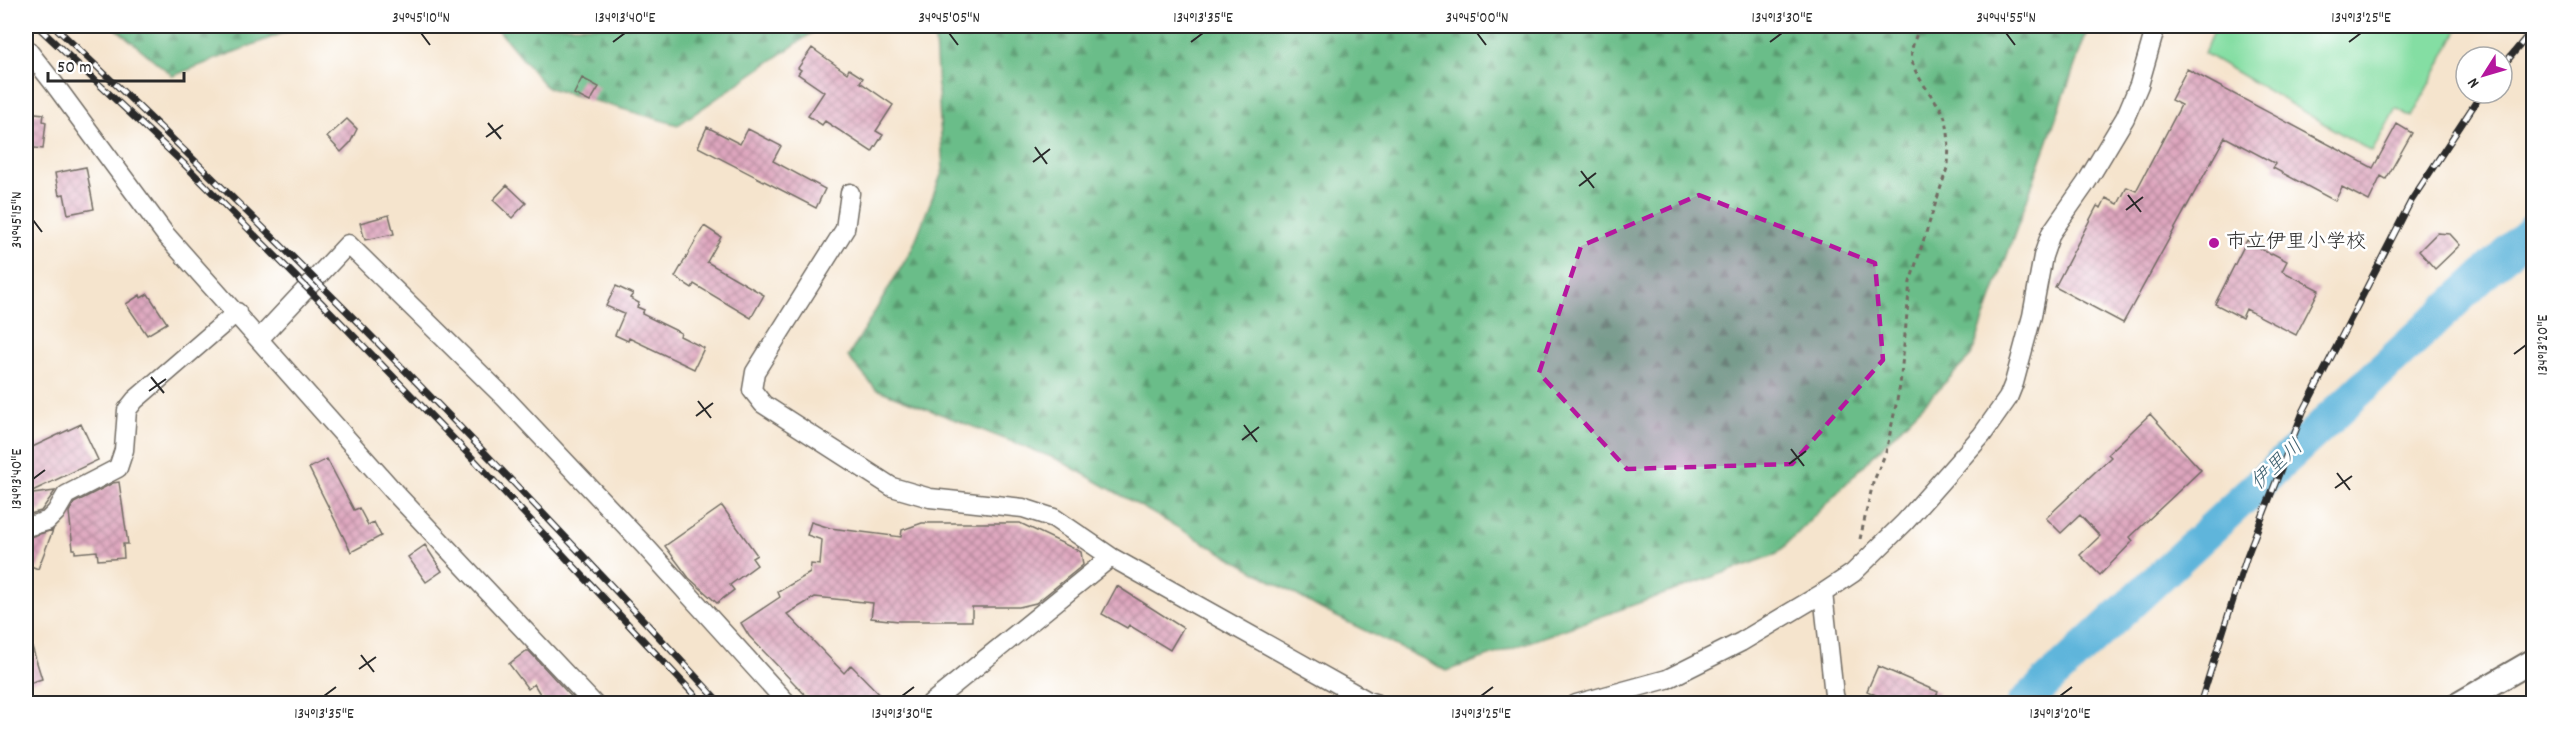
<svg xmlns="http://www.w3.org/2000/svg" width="2559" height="729" font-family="Dekko,'Klee One',sans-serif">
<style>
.grass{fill:#84dea3;stroke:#588467;stroke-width:1.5}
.forest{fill:url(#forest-firs);stroke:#4b745a;stroke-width:1.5}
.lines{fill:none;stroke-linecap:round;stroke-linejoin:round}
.river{stroke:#5eb5db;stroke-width:33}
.building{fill:url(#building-cross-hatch)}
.minor-casing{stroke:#726c64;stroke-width:21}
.major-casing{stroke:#726c64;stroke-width:26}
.path{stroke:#726c64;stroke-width:3;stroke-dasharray:4.5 4.5;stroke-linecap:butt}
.minor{stroke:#fff;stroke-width:18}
.major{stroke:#fff;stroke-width:22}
.rail-casing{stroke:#2b2b2b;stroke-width:7}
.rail{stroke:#fff;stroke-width:4.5;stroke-dasharray:14;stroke-linecap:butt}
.marked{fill:#b5179e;fill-opacity:0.2;stroke:#b5179e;stroke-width:4.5;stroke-dasharray:12 8;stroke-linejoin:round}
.ticks{fill:none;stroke:#2b2b2b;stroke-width:2}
.poi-dot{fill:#b5179e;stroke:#fff;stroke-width:2}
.labels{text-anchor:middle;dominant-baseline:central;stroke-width:5;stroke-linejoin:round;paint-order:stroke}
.poi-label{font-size:20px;fill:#2b2b2b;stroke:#fff;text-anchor:start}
.water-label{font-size:21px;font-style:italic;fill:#3f6271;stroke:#fff}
.neatline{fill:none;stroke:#2b2b2b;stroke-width:2}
.ticks-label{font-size:15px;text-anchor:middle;fill:#2b2b2b}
</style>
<defs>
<pattern id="forest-firs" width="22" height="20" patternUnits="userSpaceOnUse" patternTransform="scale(1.5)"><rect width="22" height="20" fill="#6bbd89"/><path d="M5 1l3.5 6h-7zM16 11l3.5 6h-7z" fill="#589a70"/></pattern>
<pattern id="building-cross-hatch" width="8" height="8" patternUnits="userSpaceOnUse" patternTransform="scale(1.5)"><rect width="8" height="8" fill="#dea6be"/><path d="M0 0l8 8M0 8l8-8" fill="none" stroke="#b4879b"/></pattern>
</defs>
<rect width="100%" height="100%" fill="#fff"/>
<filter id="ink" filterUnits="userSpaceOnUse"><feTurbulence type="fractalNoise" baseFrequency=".0167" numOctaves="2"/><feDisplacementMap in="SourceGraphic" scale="12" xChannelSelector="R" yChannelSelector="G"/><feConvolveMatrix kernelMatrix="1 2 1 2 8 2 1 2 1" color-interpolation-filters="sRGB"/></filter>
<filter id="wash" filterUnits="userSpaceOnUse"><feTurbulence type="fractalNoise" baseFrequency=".008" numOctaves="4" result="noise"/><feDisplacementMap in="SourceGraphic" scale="24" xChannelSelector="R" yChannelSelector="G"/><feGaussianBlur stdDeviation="1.35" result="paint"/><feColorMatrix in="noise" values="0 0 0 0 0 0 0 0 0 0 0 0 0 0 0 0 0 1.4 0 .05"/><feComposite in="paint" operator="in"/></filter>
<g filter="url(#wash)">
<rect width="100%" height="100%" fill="#f5e4cd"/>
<path class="grass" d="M2215,26H2460L2412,117L2396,108L2372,152L2204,53Z"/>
<path class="forest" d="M113,26H301L173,76Z
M495,26H822L678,125L546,87Z
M893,26H2089L1971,356L1777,554L1447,671L1321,609L1059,460L876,389L848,357L912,249L943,170L935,40Z"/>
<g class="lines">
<path class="river" d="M2023,704L2534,228"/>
</g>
<g id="blocks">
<path class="building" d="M812,48L847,73L849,69L863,78L860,82L893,105L876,131L883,135L872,152L825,121L822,125L808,116L824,92L798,74L801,70L798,68Z
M2187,69L2373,168L2397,124L2412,133L2386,179L2381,176L2369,201L2342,187L2335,201L2273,168L2276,164L2225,137L2123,323L2055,287L2097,206L2101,208L2106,198L2118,204L2127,187L2136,191L2181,105L2171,100Z
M582,78L599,87L590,102L574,94Z
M26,112L44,114L43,121L46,122L43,149L26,147Z
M347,119L357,129L350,143L341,152L327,137Z
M707,127L740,144L748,129L781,146L773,161L825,189L816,208L698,147Z
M86,167L94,209L68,214L64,194L59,195L55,173Z
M507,185L526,203L512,218L493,200Z
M389,215L394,234L365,240L360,223Z
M704,226L721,237L707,262L764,295L751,318L694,284L692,288L675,277Z
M2437,233L2450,234L2460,245L2435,269L2419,251Z
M2247,240L2271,255L2272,253L2287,261L2282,271L2319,290L2296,335L2246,309L2242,318L2215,304Z
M616,286L633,294L630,298L639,303L637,307L644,310L642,314L681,333L680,336L704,348L694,369L629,338L628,341L615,335L624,314L606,306Z
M148,294L167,323L147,335L126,304L140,295L141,298Z
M2150,414L2201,470L2130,537L2133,541L2100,575L2080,555L2100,536L2080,515L2061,533L2046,518L2111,457L2108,454Z
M81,424L98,460L26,494V450Z
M327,459L354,510L359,508L368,525L374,522L381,536L351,552L309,468Z
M119,482L128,544H123L124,558L98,560L97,551L75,553V549H73L69,512L74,503L113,483Z
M55,491L41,511L26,515V495Z
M722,506L757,555L752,558L757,565L730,585L734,590L717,603L689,578L665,546Z
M811,522L830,528L901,537L902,530L922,523H1020L1081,552L1083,565L1036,603L1019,607H972V621H899L871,618L873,603L815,597L787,614L844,673L851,665L889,704H814L749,636L741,623L780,597L778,592L810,573L811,564L820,565L822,540L807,535Z
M53,530L38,569L26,564V538Z
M425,545L442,571L426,582L408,557Z
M1117,586L1183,628L1170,650L1129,625L1127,628L1102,614Z
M29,637L42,679L26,684V638Z
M526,651H529L578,704H546L534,684L528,689L509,664Z
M1878,666L1938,692L1933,704H1895L1867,691Z"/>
</g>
</g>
<g filter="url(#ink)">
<use href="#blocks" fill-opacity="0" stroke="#726c64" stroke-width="1.5"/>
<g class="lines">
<g class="minor-casing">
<path id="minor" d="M26,48L55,85L165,234L396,494L594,704
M850,193L845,229L755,372L752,390L763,404L892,487L930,498L1023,508L1054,518L1111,557L1368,701L1378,704
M260,338L348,244L505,398L644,545L788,704
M26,527L47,521L56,512L66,495L118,468L124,450L127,410L135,400L237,312
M1823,593L1834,695L1837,704
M930,704L1111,557
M1576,704L1667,679L1741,642L1823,593L1853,573L1905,522L1982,435L2008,398L2014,383L2032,316L2043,256L2051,233L2086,183L2125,118L2139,85L2156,26"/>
</g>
<g class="major-casing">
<path id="major" d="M2458,704L2534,660"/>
</g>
<path class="path" d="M1860,539L1873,483L1886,452L1900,386L1910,282L1948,165C1949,149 1950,128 1943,113C1941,108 1936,102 1933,98C1913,69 1903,59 1921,26"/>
<use href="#minor" class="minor"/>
<use href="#major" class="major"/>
<g class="rail-casing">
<path id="rail" d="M37,26L183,163L312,293L476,462L703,704
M54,26C285,243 506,470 721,704
M2502,67L2534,28
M2200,704L2247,556L2303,412L2411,201L2482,93"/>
</g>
<use href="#rail" class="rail"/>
</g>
</g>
<path class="marked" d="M1699,195L1875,263L1883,360L1792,464L1627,469L1539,373L1581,246Z"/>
<path class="ticks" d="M421,33L430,45M949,33L958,45M1477,33L1486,45M2006,33L2015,45M613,42L625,33M1191,42L1203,33M1770,42L1782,33M2349,42L2361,33M488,123L501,139M486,137L503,125M1035,147L1047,164M1033,162L1050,149M1581,171L1594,188M1579,186L1596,173M2128,195L2141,212M2126,210L2143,197M33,220L42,232M2514,354L2526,345M151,377L164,393M149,391L166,379M698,401L711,418M696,416L713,403M1244,425L1257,442M1242,440L1259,427M1791,449L1804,466M1789,464L1806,451M2337,473L2350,490M33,479L45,470M2335,488L2352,476M361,655L374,672M359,669L376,657M324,696L336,687M902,696L914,687M1481,696L1493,687M2060,696L2072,687"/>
<circle class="poi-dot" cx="2214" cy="243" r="6"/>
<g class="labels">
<g class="poi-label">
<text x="2226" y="243">市立伊里小学校</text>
</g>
<g class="water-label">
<text transform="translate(2278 466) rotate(-43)">伊里川</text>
</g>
</g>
<rect width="2559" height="729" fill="none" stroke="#fff" stroke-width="66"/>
<g transform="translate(2484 75) rotate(233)"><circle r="28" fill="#ffffff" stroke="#aaaaaa" stroke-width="1.5"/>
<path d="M0-4.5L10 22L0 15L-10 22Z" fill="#b5179e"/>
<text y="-9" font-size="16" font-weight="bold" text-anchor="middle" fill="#2b2b2b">N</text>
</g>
<path d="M48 72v9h136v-9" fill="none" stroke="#2b2b2b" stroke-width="3"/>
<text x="57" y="72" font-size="18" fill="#2b2b2b" stroke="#ffffff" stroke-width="4.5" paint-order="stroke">50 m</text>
<rect x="33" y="33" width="2493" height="663" class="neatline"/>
<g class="ticks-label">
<text x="421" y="22">34°45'10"N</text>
<text x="625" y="22">134°13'40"E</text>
<text x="949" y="22">34°45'05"N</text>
<text x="1203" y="22">134°13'35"E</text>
<text x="1477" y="22">34°45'00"N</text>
<text x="1782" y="22">134°13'30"E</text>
<text x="2006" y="22">34°44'55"N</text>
<text x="2361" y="22">134°13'25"E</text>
<text transform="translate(16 220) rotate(-90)" y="5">34°45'15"N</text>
<text transform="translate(2542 345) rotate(-90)" y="5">134°13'20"E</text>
<text transform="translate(16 479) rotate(-90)" y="5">134°13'40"E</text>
<text x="324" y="718">134°13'35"E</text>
<text x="902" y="718">134°13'30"E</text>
<text x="1481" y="718">134°13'25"E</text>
<text x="2060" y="718">134°13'20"E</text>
</g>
</svg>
